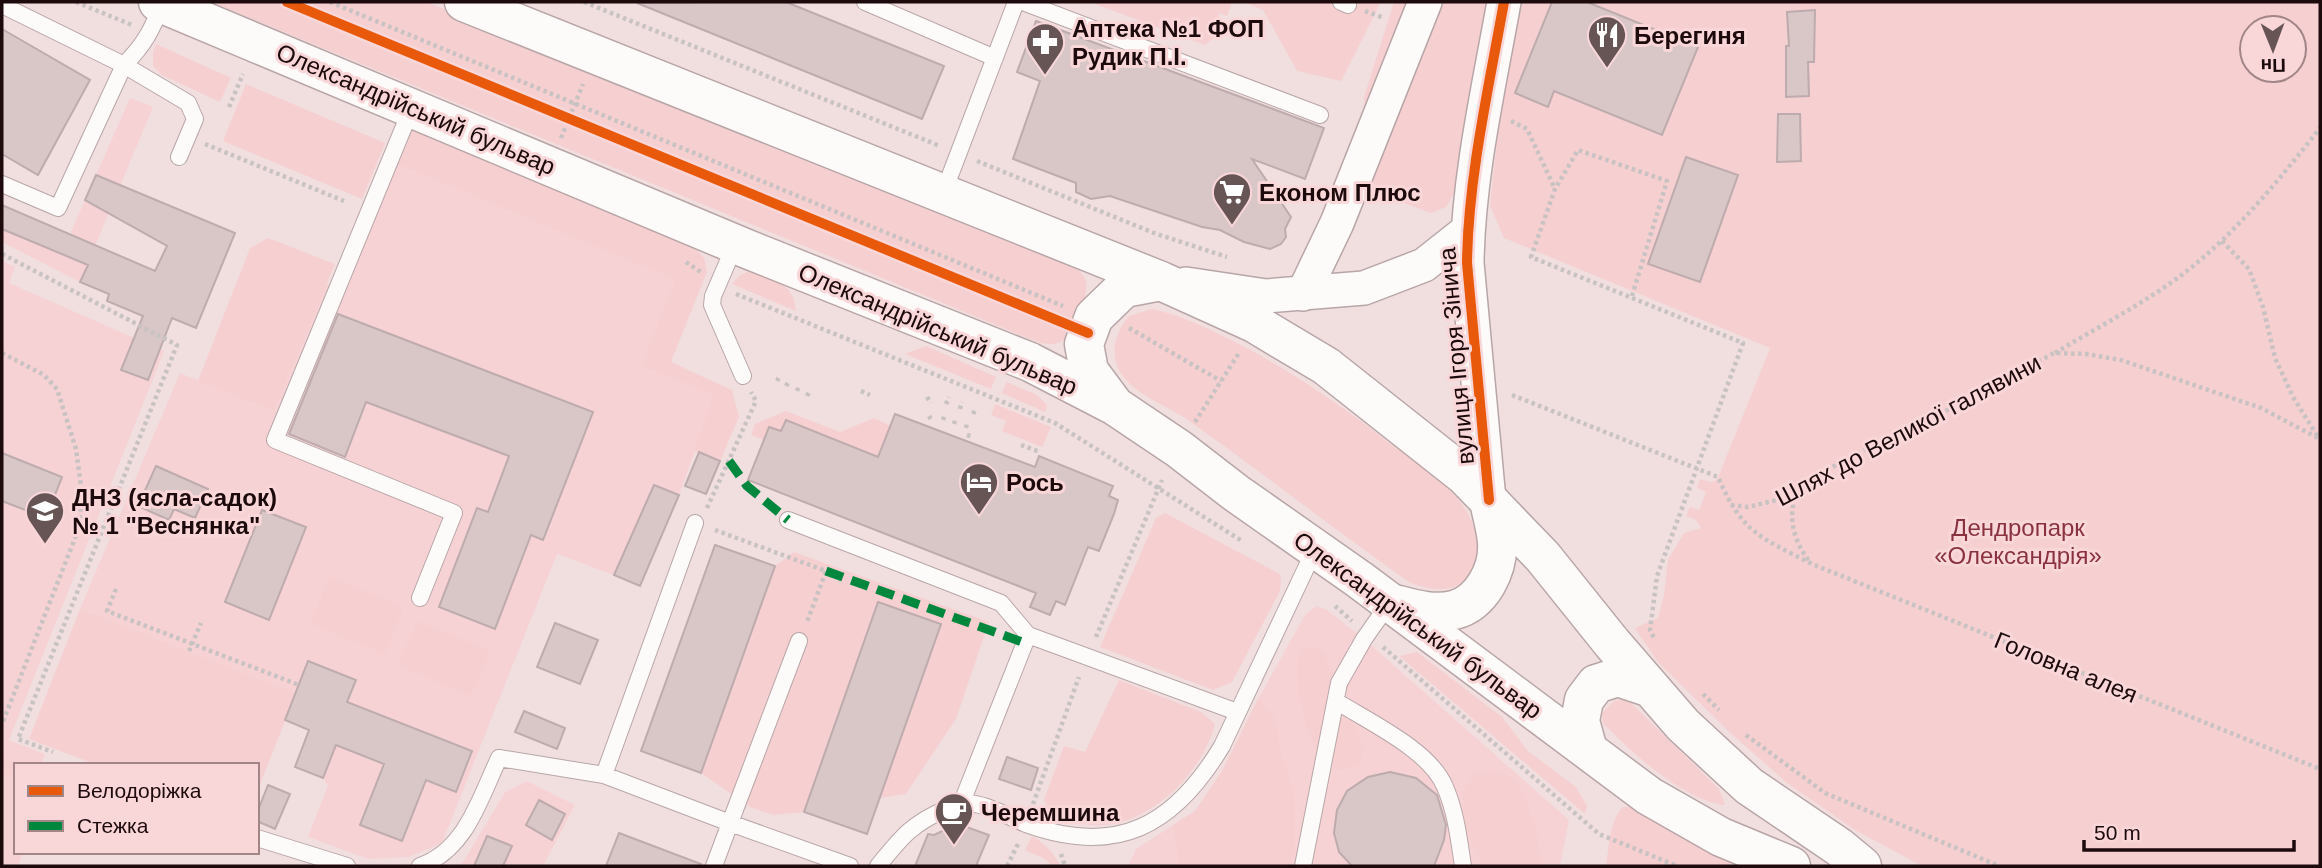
<svg xmlns="http://www.w3.org/2000/svg" width="2322" height="868" font-family="Helvetica,sans-serif">
<style>
.built{fill:#f6d2d4}
.green{fill:#f6cfd1;fill-rule:evenodd}
.building{fill:#d9c6c7;stroke:#bdabad;stroke-width:2}
.lines{fill:none;stroke-linecap:round;stroke-linejoin:round}
.service-casing{stroke:#b8a6a7;stroke-width:18}
.minor-casing{stroke:#b8a6a7;stroke-width:36}
.secondary-casing{stroke:#b8a6a7;stroke-width:41}
.path{stroke:#c8c2c2;stroke-width:4.5;stroke-dasharray:3.5 3.5;stroke-linecap:butt}
.service{stroke:#fdfafa;stroke-width:16}
.minor{stroke:#fdfafa;stroke-width:33}
.secondary{stroke:#fdfafa;stroke-width:38}
.quiet{stroke:#00873e;stroke-width:9;stroke-dasharray:18 9;stroke-linecap:butt}
.cycleway-casing{stroke:#f9d7d9;stroke-width:15}
.cycleway{stroke:#e8590c;stroke-width:10}
.labels{text-anchor:middle;dominant-baseline:central;stroke-width:6;stroke-linejoin:round;paint-order:stroke}
.poi-label{font-size:24px;font-weight:bold;fill:#1c0a0c;stroke:#f9d7d9;text-anchor:start}
.street-label{font-size:24px;fill:#1c0a0c;stroke:#f9d7d9}
.park-label{font-size:24px;fill:#8a323f;stroke:#f9d7d9}
</style>
<rect width="100%" height="100%" fill="#f1dfe0"/>
<path class="built" d="M130,98L153,107L80,282L2,242V205L70,234Z
M397,164L675,280L641,366L715,395L679,495L654,485L614,575L557,554L442,843L409,857L368,859L308,837L328,786L323,778L295,767L309,730L285,720L296,693L80,609L180,373L274,411L326,284L345,290Z
M2,261L15,267L9,283L164,351L9,740L45,754L41,765H16V852H23L18,866H2Z
M1316,606L1327,610L1364,639L1569,820L1560,866H1128L1136,849L1195,811L1222,771L1258,699L1305,615Z
M527,781L575,805L543,866H456L463,862L505,792Z"/>
<path class="green" d="M211,2H427L1071,265C1077,269 1083,273 1086,281C1090,292 1073,336 1062,341C1056,345 1048,344 1040,343Z
M1090,2H1232L1227,16L1219,13V34L1205,45Z
M1244,2H1381L1341,81L1297,71L1263,10Z
M1394,2H1414L1365,110L1364,97Z
M1436,2H1491L1456,190L1446,207L1431,213L1377,193L1371,175Z
M1520,2H2320V866H1922L1855,830L1787,783L1726,729L1658,662L1635,628L1658,618L1664,595L1668,560L1684,533L1701,528L1696,520L1686,516L1690,507L1699,510L1706,492L1697,488L1700,479L1710,482L1717,480L1770,348L1504,238L1490,206L1504,77ZM2252,28H2294V70H2252Z
M156,44L231,78L220,102L162,75L153,66V52Z
M246,84L385,143L362,199L223,141Z
M415,126L691,244L704,258L707,272L671,362L732,390L739,417L720,461L694,451L714,395L641,366L675,280L397,164L410,132Z
M268,238L335,264L274,411L198,381L250,248Z
M750,271C775,280 793,282 796,311L732,284L740,275Z
M1152,309C1177,314 1198,324 1221,335C1285,366 1341,405 1396,448C1418,464 1445,481 1461,503C1497,551 1472,610 1409,582C1334,529 1262,473 1188,420C1166,405 1132,394 1119,370C1109,351 1117,330 1129,316Z
M926,346L996,377L991,389L905,354Z
M1007,382L1037,395L1047,405L1045,412L1002,393Z
M995,404L1051,427L1042,447L1002,431L1006,421L991,415Z
M786,411L840,432L874,418L891,426L909,469L786,421L781,431L764,440L751,435L755,424Z
M1165,513L1280,574L1281,583L1279,593L1232,682L1213,690L1100,647L1156,518Z
M794,552L989,622L956,719L906,794L880,798L867,834L804,812L773,815L752,808L701,773L775,566Z
M329,577L404,607L385,654L311,624Z
M80,609L296,693L257,792V765H97L29,739Z
M417,621L490,651L471,696L398,665Z
M1312,647L1323,650L1364,749L1361,764L1338,771C1331,765 1322,759 1318,751C1303,728 1291,674 1302,649Z
M1417,652L1502,717L1528,751L1576,787L1587,806L1585,814L1399,656Z
M1119,680L1201,712L1215,724C1201,780 1133,842 1073,821C1059,816 1050,814 1044,800L1064,746L1085,752Z
M1626,698L1719,789L1725,805C1686,802 1629,751 1603,723L1602,713L1614,701Z
M1258,699L1274,717L1282,757L1294,793L1295,850L1291,866H1178V853L1173,825L1195,811L1222,771Z
M2,757L19,764L16,765L13,778L2,774Z
M1498,772L1517,780C1530,808 1540,835 1541,866H1482L1465,826L1462,793L1474,773Z
M1623,807H1633L1668,830L1744,866H1606C1609,848 1609,820 1623,807Z
M1032,836C1045,844 1054,852 1060,866H1052L1045,859L1025,850Z"/>
<path class="building" d="M786,2L944,66L922,119L637,3Z
M1552,2H1587L1698,47L1662,135L1554,91L1548,107L1515,93Z
M1815,10L1814,62H1808L1809,96L1786,97V46H1789L1787,12Z
M1036,21L1324,128L1305,179L1252,159L1291,217L1285,229L1286,237L1281,244L1270,249L1244,242L1220,230L1202,227L1110,196L1091,199L1076,192V183L1013,159L1040,81L1017,72Z
M2,29L90,80L38,175L2,154Z
M1778,114H1800L1801,161L1777,162Z
M1686,157L1738,175L1700,282L1648,264Z
M96,175L235,233L196,328L172,318L148,380L121,370L143,316L107,301L109,294L80,282L88,265L2,229V205L155,271L167,246L85,200Z
M338,314L593,412L543,540L531,535L495,629L439,607L477,508L488,512L509,456L366,402L345,457L289,434Z
M895,414L1035,467L1039,456L1113,486L1109,496L1118,500L1114,514L1099,551L1088,547L1065,605L1056,601L1050,615L1030,607L1036,593L748,480L769,427L781,431L786,420L878,457Z
M699,452L720,461L706,494L685,486Z
M2,453L62,477L46,518L2,501Z
M156,466L208,489L195,518L174,509L169,520L138,506Z
M654,485L679,495L640,586L614,575Z
M262,510L306,527L269,620L225,602Z
M715,545L775,566L701,773L641,751Z
M878,602L941,624L867,834L804,812Z
M555,623L598,640L580,684L537,667Z
M308,661L356,680L347,702L472,751L456,792L426,780L402,841L360,825L384,764L336,745L323,778L295,767L309,730L285,720Z
M524,711L565,728L557,749L515,732Z
M1007,757L1038,768L1031,790L999,779Z
M1390,772L1416,778L1437,795L1446,825L1444,840L1434,866H1352L1339,852L1334,833L1337,810L1347,791L1368,777Z
M268,785L290,794L275,829L257,821V813Z
M539,800L565,814L552,840L526,825Z
M961,825L989,835L976,866H915L928,834L934,835L953,826Z
M619,833L701,864L700,866H606Z
M487,836L512,846L503,866H474Z"/>
<g class="lines">
<g class="service-casing">
<path id="service" d="M865,2L995,58
M1023,2L1320,115
M1341,2L1348,5
M2,5L124,65L188,103L195,119L179,157
M412,107L275,440L454,513L420,598
M2,184L58,208L124,65C144,45 152,30 162,4
M943,194L1016,2
M735,245L713,296L712,305L743,376
M788,520L1001,603L1028,635L1237,712
M1336,701C1369,722 1430,750 1445,787C1456,812 1459,840 1463,866
M604,775L695,523
M962,802L1028,635
M257,838L347,866
M420,866C466,850 480,798 499,758L604,775L730,823L799,641
M714,866L730,823L850,866
M878,866C901,838 911,824 946,809C950,807 956,804 961,803C979,800 1009,817 1026,824C1117,857 1174,826 1222,746L1315,549
M1303,866L1339,683L1364,639L1390,602"/>
</g>
<g class="minor-casing">
<path id="minor" d="M1186,284L1266,296L1364,288L1424,265L1467,231
M1303,294L1337,223L1425,2
M1489,500L1467,263C1468,178 1489,86 1504,2"/>
</g>
<g class="secondary-casing">
<path id="secondary" d="M158,2L747,249L1030,362L1115,406L1179,449L1236,493L1360,580L1649,796L1721,837L1791,866
M464,2L1161,281L1254,323L1326,366L1465,476L1543,557L1612,643L1683,725L1749,786L1839,847L1862,866
M1115,406L1089,371L1084,344L1094,317L1124,288L1161,281
M1395,604C1414,609 1434,615 1454,610C1482,603 1499,569 1497,542C1496,528 1491,513 1489,500
M1588,750L1580,721L1584,700L1596,684L1618,677L1651,688"/>
</g>
<path class="path" d="M76,2L132,25
M330,2L1063,306
M584,2L940,146
M1365,11L1384,18
M229,107L243,74
M1511,121L1527,129L1555,189
M561,138L583,84
M205,144L344,201
M977,161L1154,233L1227,257
M2222,241L2249,269L2263,307L2275,358L2293,397L2318,437
M2,254L177,345L18,739L53,752
M686,262L702,273
M736,294L1055,423L1242,541
M1632,296L1667,181L1578,150L1555,189L1531,257L1743,343L1657,576L1650,630L1654,638
M1129,328L1221,381
M2,353L44,375L57,389L76,449L82,494L79,528L2,724
M2055,353C2096,328 2141,305 2179,277C2234,236 2278,181 2320,128
M777,381L779,377
M786,386L789,381
M797,391L799,386
M861,391L870,395
M1512,395L1718,477C1743,534 1760,537 1812,564L2320,769
M807,396L809,392
M927,397L931,403
M946,404L949,397
M960,409L962,402
M973,414L976,408
M929,416L932,421
M943,420L945,414
M1195,422L1239,353
M954,424L956,418
M966,428L967,423
M967,435L973,437
M1021,445L1040,452
M1797,491C1787,516 1793,540 1809,561
M1731,505L1748,507L1781,499L1844,460L1942,413L2054,353L2086,354L2121,360L2261,408L2320,439
M707,508L756,401L751,392
M715,530L826,571L807,622
M116,589L107,611L299,685
M1335,606L1352,621
M1096,637L1162,480
M1383,647L1599,834L1677,866
M189,651L201,623
M1703,694L1719,710
M1746,735L1825,793L1999,866
M1033,804L1079,677
M1061,854L1065,866
M1007,866L1019,842"/>
<use href="#service" class="service"/>
<use href="#minor" class="minor"/>
<use href="#secondary" class="secondary"/>
<path class="quiet" d="M729,461L747,486L788,520
M826,571L1025,643"/>
<g class="cycleway-casing">
<path id="cycleway" d="M287,2L1088,333
M1489,500L1467,263C1468,178 1489,86 1504,2"/>
</g>
<use href="#cycleway" class="cycleway"/>
</g>
<defs>
<g id="restaurant-pin" transform="scale(2.0125)"><path d="M0 17L-7.5 6A9.5 9.5 0 1 1 7.5 6Z" fill="#675556" stroke="#f9d7d9"/><path d="M-5-6h1v4h1v-4h1v4h1v-4h1v5L-1.5 .5V6h-2V.5L-5-1ZM5-6V6H3V1.5H1.5Q1.5-4 5-6Z" fill="#fff"/></g>
<g id="pharmacy-pin" transform="scale(2.0125)"><path d="M0 17L-7.5 6A9.5 9.5 0 1 1 7.5 6Z" fill="#675556" stroke="#f9d7d9"/><path d="M-2-6h4v4h4v4h-4v4h-4v-4h-4v-4h4Z" fill="#fff"/></g>
<g id="supermarket-pin" transform="scale(2.0125)"><path d="M0 17L-7.5 6A9.5 9.5 0 1 1 7.5 6Z" fill="#675556" stroke="#f9d7d9"/><path d="M-6-5.5h2.5l.6 2H6L4.5 2H-2.5L-4.4-4H-6ZM-1.5 3.2a1.3 1.3 0 1 0 .1 0ZM3 3.2a1.3 1.3 0 1 0 .1 0Z" fill="#fff"/></g>
<g id="hotel-pin" transform="scale(2.0125)"><path d="M0 17L-7.5 6A9.5 9.5 0 1 1 7.5 6Z" fill="#675556" stroke="#f9d7d9"/><path d="M-6-4.5h1.5V1H6V5H4.5V3h-9V5H-6ZM-4 0a1.8 1.8 0 1 1 3.6 0ZM.5 0V-2.5h3Q6-2.5 6 0Z" fill="#fff"/></g>
<g id="school-pin" transform="scale(2.0125)"><path d="M0 17L-7.5 6A9.5 9.5 0 1 1 7.5 6Z" fill="#675556" stroke="#f9d7d9"/><path d="M0-5L7-2L0 1L-7-2ZM-4 1L0 2.5L4 1V4Q0 6-4 4Z" fill="#fff"/></g>
<g id="cafe-pin" transform="scale(2.0125)"><path d="M0 17L-7.5 6A9.5 9.5 0 1 1 7.5 6Z" fill="#675556" stroke="#f9d7d9"/><path d="M-5.5-4.5H6V0H3Q3 3.5 0 3.5H-2.5Q-5.5 3.5-5.5 0ZM3-3.2v2h1.7v-2ZM-6 4.5H4V6H-6Z" fill="#fff"/></g>
</defs>
<g fill-rule="evenodd">
<use href="#restaurant-pin" x="1607" y="35"/>
<use href="#pharmacy-pin" x="1045" y="42"/>
<use href="#supermarket-pin" x="1232" y="192"/>
<use href="#hotel-pin" x="979" y="482"/>
<use href="#school-pin" x="45" y="511"/>
<use href="#cafe-pin" x="954" y="812"/>
</g>
<g class="labels">
<g class="poi-label">
<text x="1072" y="28">Аптека №1 ФОП<tspan x="1072" dy="28">Рудик П.І.</tspan></text>
<text x="1634" y="35">Берегиня</text>
<text x="1259" y="192">Економ Плюс</text>
<text x="1006" y="482">Рось</text>
<text x="72" y="497">ДНЗ (ясла-садок)<tspan x="72" dy="28">№ 1 "Веснянка"</tspan></text>
<text x="981" y="812">Черемшина</text>
</g>
<g class="street-label">
<text transform="translate(416 109) rotate(23)">Олександрійський бульвар</text>
<text transform="translate(938 329) rotate(23)">Олександрійський бульвар</text>
<text transform="translate(1456 356) rotate(-95)">вулиця Ігоря Зінича</text>
<text transform="translate(1908 430) rotate(-28)">Шлях до Великої галявини</text>
<text transform="translate(1418 625) rotate(36)">Олександрійський бульвар</text>
<text transform="translate(2066 667) rotate(22)">Головна алея</text>
</g>
<g class="park-label">
<text x="2018" y="527">Дендропарк<tspan x="2018" dy="28">«Олександрія»</tspan></text>
</g>
</g>
<rect width="2322" height="868" fill="none" stroke="#1c0a0c" stroke-width="7"/>
<rect x="14" y="763" width="245" height="91" fill="#f9d7d9" stroke="#a18587" stroke-width="2"/>
<rect x="28" y="786" width="35" height="10" fill="#e8590c" stroke="#a18587" stroke-width="2"/>
<text x="77" y="798" font-size="21" fill="#1c0a0c">Велодоріжка</text>
<rect x="28" y="821" width="35" height="10" fill="#00873e" stroke="#a18587" stroke-width="2"/>
<text x="77" y="833" font-size="21" fill="#1c0a0c">Стежка</text>
<g transform="translate(2273 49) rotate(179)"><circle r="33" fill="#f9d7d9" stroke="#a18587" stroke-width="2"/>
<path d="M0-5L12 26L0 18L-12 26Z" fill="#675556"/>
<text y="-10" font-size="19" font-weight="bold" text-anchor="middle" fill="#1c0a0c">Пн</text>
</g>
<path d="M2084 840v10h210v-10" fill="none" stroke="#1c0a0c" stroke-width="3.5"/>
<text x="2094" y="840" font-size="21" fill="#1c0a0c" stroke="#f9d7d9" stroke-width="5" paint-order="stroke">50 m</text>
</svg>
